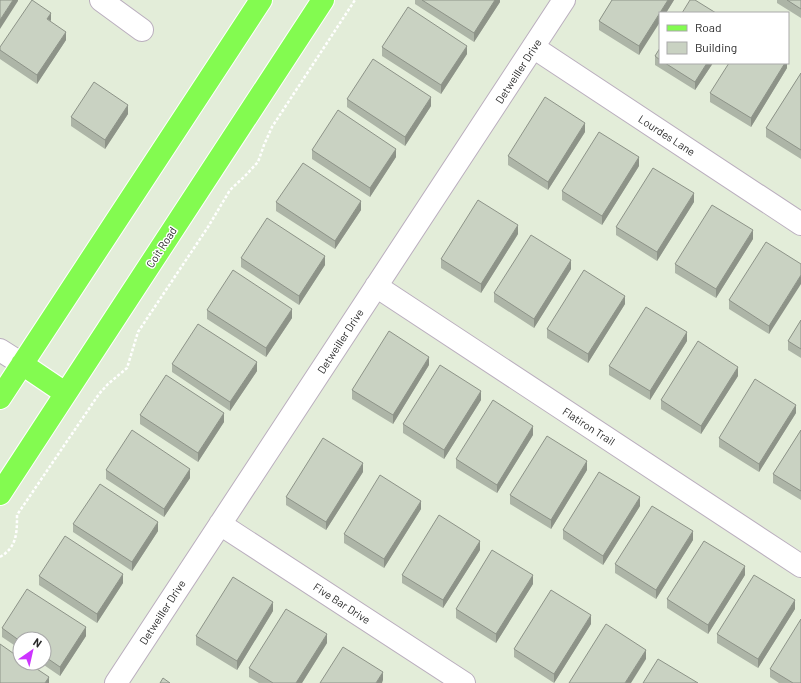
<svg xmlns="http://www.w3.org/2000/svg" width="801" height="683" font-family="Barlow,sans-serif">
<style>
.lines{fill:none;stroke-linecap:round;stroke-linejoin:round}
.minor-casing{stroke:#baaebe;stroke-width:24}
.major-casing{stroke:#fff;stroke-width:24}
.path{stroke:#fff;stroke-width:2.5;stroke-dasharray:3 2;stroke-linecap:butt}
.minor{stroke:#fff;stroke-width:22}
.major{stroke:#83fb50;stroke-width:22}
.wall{fill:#adb5a7}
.shaded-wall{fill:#8d9388}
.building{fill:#c9d2c2;stroke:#8d9388}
.labels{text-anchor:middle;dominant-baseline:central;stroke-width:3;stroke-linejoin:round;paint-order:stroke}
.street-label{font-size:11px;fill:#292929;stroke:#fff}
</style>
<rect width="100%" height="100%" fill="#e3edd9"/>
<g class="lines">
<g class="minor-casing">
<path id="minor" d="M101,0L142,30
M533,47L801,224
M376,286L801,566
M0,350L22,364
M220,524L464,683
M116,683L564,0"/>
</g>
<g class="major-casing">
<path id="major" d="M22,364L65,393
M0,398L261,0
M0,494L323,0"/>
</g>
<path class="path" d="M0,557C17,547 17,533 17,515L99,394L108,384L127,368L138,332L208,227L230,190L245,176L258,162L264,145L272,127L355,0"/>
<use href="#minor" class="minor"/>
<use href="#major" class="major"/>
</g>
<path class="wall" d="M415,0H500V2L474,42L415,4Z
M612,0H674L666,13H660L639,55L599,30V21Z
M777,0H801V18L777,3Z
M66,40L37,84L0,59V47Z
M382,47L467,54L441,94L382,56Z
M660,48V63H713L695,90L655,65V56Z
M787,63V68L751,127L710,102V93Z
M801,73V159L766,137V128Z
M347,99L431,106L405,146L347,107Z
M128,114L105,149L71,126V117Z
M585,132L548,190L508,165V156Z
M312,150L396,157L370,197L312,159Z
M639,166L602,225L562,200V191Z
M276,202L361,210L335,249L276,211Z
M694,202L657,261L616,235V227Z
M518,234L481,293L441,268V259Z
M753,239L716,298L675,273V264Z
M241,258L325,265L299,305L241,267Z
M801,264L769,334L729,309V300Z
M571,269L534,328L494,302V293Z
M625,304L588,363L547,338V329Z
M207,310L292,318L266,357L207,319Z
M801,320V358L788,350V341Z
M687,341L650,400L609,375V366Z
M172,364L257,371L230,411L172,372Z
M429,365L393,424L352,399V390Z
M738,376L701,434L661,409V400Z
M481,400L444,459L403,433V424Z
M796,413L759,472L719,447V438Z
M140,415L224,422L198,462L140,424Z
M801,430V500L773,483V474Z
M533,435L497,493L456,468V459Z
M106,470L190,478L164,517L106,479Z
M587,470L551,529L510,504V495Z
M363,472L326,530L286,505V497Z
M640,506L603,565L563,539V530Z
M421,509L384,568L344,543V534Z
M73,524L158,531L132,571L73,532Z
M693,540L656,599L615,573V564Z
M480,550L443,608L402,583V575Z
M745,575L708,634L667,608V599Z
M39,576L123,583L97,623L39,585Z
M533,584L496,643L456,618V609Z
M795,609L758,668L717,643V634Z
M273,611L237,670L196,645V636Z
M591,624L554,683L514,657V649Z
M2,628L86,636L60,676L41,663H44V639H20V649L2,637Z
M327,643L302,683H259L249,677V668Z
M770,669L801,683H779L770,677Z"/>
<path class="shaded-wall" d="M13,0H18V1L0,29V20Z
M495,0H500V2L474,42V33Z
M668,0H674L666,13H660Z
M51,13V21L47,19Z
M660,13V22L639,55V46Z
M66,32V40L37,84V75Z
M467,46V54L441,94V85Z
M707,63H713L695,90V82Z
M785,63H787V68L751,127V118Z
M431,97V106L405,146V137Z
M128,105V114L105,149V140Z
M585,123V132L548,190V182Z
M396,149V157L370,197V188Z
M639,157V166L602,225V216Z
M694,193V202L657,261V252Z
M361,201V210L335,249V241Z
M518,225V234L481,293V284Z
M753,230V239L716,298V289Z
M325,256V265L299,305V296Z
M571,260V269L534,328V319Z
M801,275V284L769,334V326Z
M625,296V304L588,363V354Z
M292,309V318L266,357V348Z
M687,332V341L650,400V391Z
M429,357V365L393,424V415Z
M257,362V371L230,411V402Z
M738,367V376L701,434V426Z
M481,391V400L444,459V450Z
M796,405V413L759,472V464Z
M224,413V422L198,462V453Z
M533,426V435L497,493V485Z
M587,461V470L551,529V520Z
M363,463V472L326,530V522Z
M190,469V478L164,517V509Z
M640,497V506L603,565V556Z
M421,501V509L384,568V559Z
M158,522V531L132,571V562Z
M693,531V540L656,599V590Z
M480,541V550L443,608V600Z
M745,566V575L708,634V625Z
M123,574V583L97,623V614Z
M533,575V584L496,643V634Z
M795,600V609L758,668V659Z
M273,602V611L237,670V661Z
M591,615V624L554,683V674Z
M86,627V636L60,676V667Z
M327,634V643L302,683H296Z
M646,650V659L631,683H625Z
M383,672V680L382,683H376Z
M49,677V683H45Z"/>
<path class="building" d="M0,0H13L0,20Z
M32,0L51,13L47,19L66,32L37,75L0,50V47Z
M422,0H495L474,33Z
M612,0H668L639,46L599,21Z
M690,0H695L716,13H682Z
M787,0H801V9Z
M408,7L467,46L441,85L382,47Z
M660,48V60L655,56Z
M373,59L431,97L405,137L347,99Z
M665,63H707L695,82Z
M729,63H785L751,118L710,93Z
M801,73V150L766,128Z
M94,82L128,105L105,140L71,117Z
M545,97L585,123L548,182L508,156Z
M338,110L396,149L370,188L312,150Z
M599,132L639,157L602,216L562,191Z
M303,163L361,201L335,241L276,202Z
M653,168L694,193L657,252L616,227Z
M478,200L518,225L481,284L441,259Z
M712,205L753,230L716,289L675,264Z
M267,218L325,256L299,296L241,258Z
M531,235L571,260L534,319L494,293Z
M766,242L801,264V275L769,326L729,300Z
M233,270L292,309L266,348L207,310Z
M584,270L625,296L588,354L547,329Z
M646,307L687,332L650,391L609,366Z
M801,320V349L788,341Z
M198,324L257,362L230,402L172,364Z
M389,331L429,357L393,415L352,390Z
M698,341L738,367L701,426L661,400Z
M440,365L481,391L444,450L403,424Z
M166,375L224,413L198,453L140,415Z
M755,379L796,405L759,464L719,438Z
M493,400L533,426L497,485L456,459Z
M132,430L190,469L164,509L106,470Z
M801,430V491L773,474Z
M547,436L587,461L551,520L510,495Z
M323,438L363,463L326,522L286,497Z
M599,472L640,497L603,556L563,530Z
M380,475L421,501L384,559L344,534Z
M100,484L158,522L132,562L73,524Z
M652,506L693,531L656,590L615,564Z
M439,515L480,541L443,600L402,575Z
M65,536L123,574L97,614L39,576Z
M704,541L745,566L708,625L667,599Z
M492,550L533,575L496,634L456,609Z
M754,575L795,600L758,659L717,634Z
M233,577L273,602L237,661L196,636Z
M27,589L86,627L60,667L44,656V639H20V641L2,628Z
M551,590L591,615L554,674L514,649Z
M286,609L327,634L296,683H273L249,668Z
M801,619V683H793L770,669Z
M606,624L646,650L625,683H569Z
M0,644L20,658V663H28L49,677L45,683H0Z
M343,647L383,672L376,683H320Z
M658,659L698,683H643Z
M163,678L170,683H160Z"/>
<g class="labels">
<g class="street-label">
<text transform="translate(518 71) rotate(-57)">Detweiller Drive</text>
<text transform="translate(667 135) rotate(33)">Lourdes Lane</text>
<text transform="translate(161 247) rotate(-57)">Coit Road</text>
<text transform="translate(340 341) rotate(-57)">Detweiller Drive</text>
<text transform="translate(589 426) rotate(33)">Flatiron Trail</text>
<text transform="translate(342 603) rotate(33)">Five Bar Drive</text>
<text transform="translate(162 612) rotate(-57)">Detweiller Drive</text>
</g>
</g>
<rect x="659" y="12" width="130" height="52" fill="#ffffff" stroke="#a9a9a9"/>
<rect x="667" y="25" width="20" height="6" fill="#83fb50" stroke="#a9a9a9"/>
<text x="695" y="32" font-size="12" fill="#292929">Road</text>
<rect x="667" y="42" width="20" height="12" fill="#c9d2c2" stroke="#a9a9a9"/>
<text x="695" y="52" font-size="12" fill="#292929">Building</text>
<g transform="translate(32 651) rotate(34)"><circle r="19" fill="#ffffff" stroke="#a9a9a9"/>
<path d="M0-3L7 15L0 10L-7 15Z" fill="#cd34ff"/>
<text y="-6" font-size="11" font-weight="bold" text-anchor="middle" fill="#292929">N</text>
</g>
</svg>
